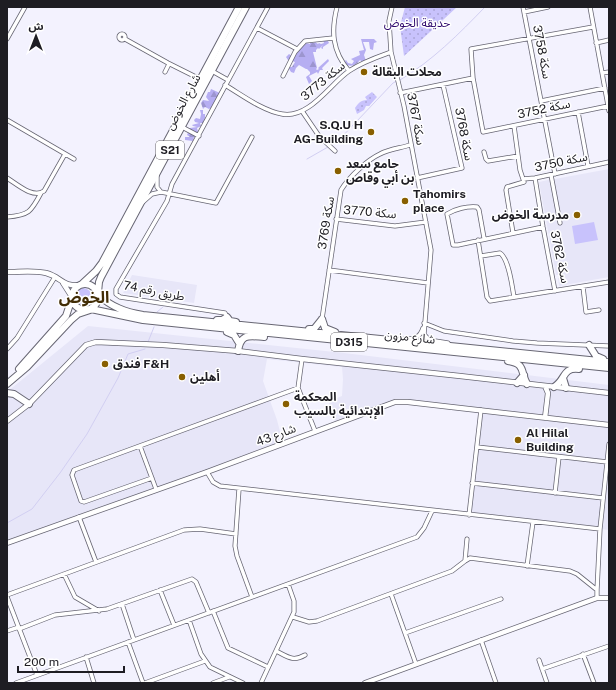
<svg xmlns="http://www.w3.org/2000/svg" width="616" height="690" font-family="'Public Sans','Noto Sans Arabic',sans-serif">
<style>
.built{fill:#e7e6f8}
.grass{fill:#c8c2fc}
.forest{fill:url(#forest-firs)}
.park{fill:url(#park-dots)}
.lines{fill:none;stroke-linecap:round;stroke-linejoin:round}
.stream{stroke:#d2cff2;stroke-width:1}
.minor-casing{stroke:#676673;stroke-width:5}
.tertiary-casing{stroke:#676673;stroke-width:6}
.primary-casing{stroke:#676673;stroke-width:8}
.minor{stroke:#fff;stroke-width:3.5}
.tertiary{stroke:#fff;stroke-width:4.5}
.primary{stroke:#fff;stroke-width:6}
.poi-dot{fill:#885f00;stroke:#fff;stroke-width:1.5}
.labels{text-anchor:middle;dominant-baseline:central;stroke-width:3;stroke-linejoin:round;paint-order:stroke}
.shield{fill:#fff;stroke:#626165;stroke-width:1}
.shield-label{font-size:11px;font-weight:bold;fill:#1e1d23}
.park-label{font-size:12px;fill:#2e096d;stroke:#fff}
.street-label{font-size:12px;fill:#1e1d23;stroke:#fff}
.poi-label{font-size:12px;font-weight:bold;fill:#1e1d23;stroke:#fff;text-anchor:start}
.district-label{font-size:16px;font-weight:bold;fill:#422d06;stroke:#fff}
</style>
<defs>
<pattern id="forest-firs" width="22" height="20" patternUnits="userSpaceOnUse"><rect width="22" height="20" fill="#b6aef2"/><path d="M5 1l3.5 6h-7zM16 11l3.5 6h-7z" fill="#9c95cf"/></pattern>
<pattern id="park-dots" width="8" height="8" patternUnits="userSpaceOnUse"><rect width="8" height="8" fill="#c8c2fc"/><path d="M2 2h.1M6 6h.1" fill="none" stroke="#aba6d8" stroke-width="1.8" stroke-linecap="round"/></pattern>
</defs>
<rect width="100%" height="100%" fill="#f3f2fe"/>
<path class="built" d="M609,169V277L559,286L558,278H561L560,275H556L539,182L548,180L550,181L555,179Z
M132,275L197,285L194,303L123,293Z
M88,326L344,353L609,385V530L469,515L481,410L391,403L335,421L329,403L332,400L342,396L343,379L342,367L267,359L263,381L277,420L283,443L7,543V392Z"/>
<path class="grass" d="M594,222L598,240L575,244L572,226Z
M74 297a9 9 0 1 1 18 0a9 9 0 1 1-18 0Z"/>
<path class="forest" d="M361,39H374L377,42L374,43L373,50L370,49L369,42H363L366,50L364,55L366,61L362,62L360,60C357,64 353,67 347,65L345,61L346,60L348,63L352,64L354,61L351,59L360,55L359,51L364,50Z
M323,40L328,41L329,43L323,47V49L321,48L323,45L319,49L318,48L316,50V52H313L317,68L316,69L317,70L319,69L318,68L328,59L329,61L322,68L323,70H320L318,74L317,72L309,76L312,81L309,84L306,77L310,74V72L307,69H306L299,65L296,68L294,73L291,72L288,67H292L295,62L288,60L286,57L289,54L292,56L294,52H298L300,46L306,43L310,44V42L314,43L315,42L318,44L319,43L321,44L324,43Z
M211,89L220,93L211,108L209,109L205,107L203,109L201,103L203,100L209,101L206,97L208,92H210Z
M200,110H203V114H205V118L203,123H200L201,126L197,128L198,132L195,133L196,136L194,137L193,141L185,140V137H190L187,135L190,128L197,127L193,126L192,125L199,123L195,122L194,120L196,118L200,119L201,114Z"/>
<path class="park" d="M405,7H457L404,56L400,26Z
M372,92L377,97L369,106H366L364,110L357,114L355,108C358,104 360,100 367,100L365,97Z"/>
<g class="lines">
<path class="stream" d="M400,80C432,61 459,34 485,7
M333,144L338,141L393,83L397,81
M307,159L328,147
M157,312L163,307
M148,342L154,327
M7,523L32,509L60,473L87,434L118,378L128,354L145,349"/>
<g class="minor-casing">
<path id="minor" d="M337,7C331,31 332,51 349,71
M392,7L389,21L391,52L404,106L431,250L424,334L429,340L448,343
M523,7L555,174
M590,7L609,111
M524,12L548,7
M593,27L471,49L473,78L483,132L608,106
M257,28L297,49
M119 37a3 3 0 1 1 6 0a3 3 0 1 1-6 0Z
M7,39L25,7
M125,39L168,63L200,79
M596,43L609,40
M212,71L228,80
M165,72L169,64
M602,73L609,72
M283,76L295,52L305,41L333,38
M225,85C242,95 263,111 282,114C309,119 330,84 349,71C362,62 377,57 391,52
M400,93L473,78
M541,101L605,88
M302,111L319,136L335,151
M578,112L588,166
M7,120L74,159
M514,126L520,170L523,179
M182,127L199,136
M484,152L486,159L488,161L518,156
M157,174V187L161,192
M551,175L560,223
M7,178C17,184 33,199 44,191L65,154
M417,178L462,168L443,85
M535,178L543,227L555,291
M523,179L535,178L609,162
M143,202L152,194L161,192L216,203L252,137
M7,217C29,215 31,212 41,193
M336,219L395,226L426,222
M513,233L506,190L507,187L524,182L523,179
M484,238L479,210L477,207C467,206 455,209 447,214L453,245H458L543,227
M478,240L487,297L490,301L609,282
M481,256L500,253C509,259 512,286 514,297
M329,270L428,283
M583,287L586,312L599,310
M227,317L225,313L120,297L116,294V289L167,201L172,184L268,7
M322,319L341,190C349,177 367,160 380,154C389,149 401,148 410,145
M424,323L444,331L513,341L537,343L609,346
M404,339C414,339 420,338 423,328
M7,349L17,338L55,277
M302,359L298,388L315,431
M140,446L156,489
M477,447L607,462
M207,472L213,482L220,486L600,529
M152,478L84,502L81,501L72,475L74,470L298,388
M472,483L603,498
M239,489L235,546L237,556L252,597
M555,493L559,457
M469,515L481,410
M79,517L96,562
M465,561L470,558L570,571L577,574L597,590
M527,566L533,522
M64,574L75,597L99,611
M160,590L174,625
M391,594L416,664
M7,595L184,530L200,529L236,534
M7,597L37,675
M597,598V590L600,529L609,444
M122,604L134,640
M213,611L228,648L268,667
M293,617L309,622L317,621L452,571L465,561L467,539
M189,620L201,654L210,667L243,683
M19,629L55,615L107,609L192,579L196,582L209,613
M7,631L19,627
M405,633L501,599
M481,640L496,683
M128,642L143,683
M276,651C288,657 293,662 305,655
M583,654L594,683
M86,657L94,683
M539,660L547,683
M542,669L609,646
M16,683L417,537L424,528L432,511
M145,683L205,661
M213,683L229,677
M261,683L294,612V601L288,584"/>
</g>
<g class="tertiary-casing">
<path id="tertiary" d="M7,272C20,272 33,270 46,273C62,277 61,287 81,285
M63,283L72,297
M545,386L548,393L545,418
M7,421L29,404L86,345L96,342L163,345L238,351L302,359L460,376L609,393
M7,543L207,472L395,402H408L609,425
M365,683L597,598H609"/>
</g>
<g class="primary-casing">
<path id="primary" d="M72 297a13 13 0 1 1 26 0a13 13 0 1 1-26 0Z
M82,284L96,271L102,263L239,7
M98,293L99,282L101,277L246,7
M98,295C112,307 125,312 143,315L609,362
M91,309L143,320L609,368
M322,319L325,328L335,332
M217,320H222L227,317L230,321L236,322
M309,329H314L322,319
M227,332L234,335L239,343
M589,345L596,356L603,359
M238,351C241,333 249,336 264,337
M508,361C526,364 520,371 527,384
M19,369L66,316L72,298
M563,378L566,388
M517,383L524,375
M7,384L27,367L71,320L78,314L90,310
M554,387C566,380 562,367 579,369
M7,393L14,394L29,404"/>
</g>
<use href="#minor" class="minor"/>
<use href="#tertiary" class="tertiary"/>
<use href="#primary" class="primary"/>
</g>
<g class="poi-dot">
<circle cx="364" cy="72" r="4"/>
<circle cx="371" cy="132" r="4"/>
<circle cx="338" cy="171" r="4"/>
<circle cx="405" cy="201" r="4"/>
<circle cx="577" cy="215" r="4"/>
<circle cx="105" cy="364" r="4"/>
<circle cx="182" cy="377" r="4"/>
<circle cx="286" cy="404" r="4"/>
<circle cx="518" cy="440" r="4"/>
</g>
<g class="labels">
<g class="shield">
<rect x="156" y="141" width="28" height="18" rx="3"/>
<rect x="331" y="333" width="36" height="18" rx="3"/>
</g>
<g class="shield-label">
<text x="170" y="150">S21</text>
<text x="349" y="342">D315</text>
</g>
<g class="park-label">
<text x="417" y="23">حديقة الخوض</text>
</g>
<g class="street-label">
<text transform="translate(542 52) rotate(79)">سكة 3758</text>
<text transform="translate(323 81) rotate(-40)">سكة 3773</text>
<text transform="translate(183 102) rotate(-62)">شارع الخوض</text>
<text transform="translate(544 109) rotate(-12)">سكة 3752</text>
<text transform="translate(416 119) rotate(79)">سكة 3767</text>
<text transform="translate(464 134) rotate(79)">سكة 3768</text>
<text transform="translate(561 162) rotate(-12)">سكة 3750</text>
<text transform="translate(370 212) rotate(5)">سكة 3770</text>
<text transform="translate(326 223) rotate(-81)">سكة 3769</text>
<text transform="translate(560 257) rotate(78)">سكة 3762</text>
<text transform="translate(154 291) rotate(11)">طريق رقم 74</text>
<text transform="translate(410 337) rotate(6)">شارع مزون</text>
<text transform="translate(276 435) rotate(-21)">شارع 43</text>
</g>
<g class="poi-label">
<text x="372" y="72">محلات البقالة</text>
<text x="363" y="125" text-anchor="end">S.Q.U H<tspan x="363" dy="14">AG-Building</tspan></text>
<text x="346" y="164">جامع سعد<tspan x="346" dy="14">بن أبي وقاص</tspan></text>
<text x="413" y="194">Tahomirs<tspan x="413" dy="14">place</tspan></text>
<text x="569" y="215" text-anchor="end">مدرسة الخوض</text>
<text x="113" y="364">فندق F&amp;H</text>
<text x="190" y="377">أهلين</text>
<text x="294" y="397">المحكمة<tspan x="294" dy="14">الإبتدائية بالسيب</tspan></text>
<text x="526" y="433">Al Hilal<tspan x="526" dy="14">Building</tspan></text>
</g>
<g class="district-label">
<text x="84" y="297">الخوض</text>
</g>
</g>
<rect width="616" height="690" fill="none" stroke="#1e1d23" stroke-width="16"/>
<g transform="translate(36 36)" stroke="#ffffff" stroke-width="3" paint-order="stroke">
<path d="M0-3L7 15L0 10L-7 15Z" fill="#1e1d23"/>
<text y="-6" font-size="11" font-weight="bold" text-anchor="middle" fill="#1e1d23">ش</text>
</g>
<path d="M18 666v6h106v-6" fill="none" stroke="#1e1d23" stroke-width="2"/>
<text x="24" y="666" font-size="12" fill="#1e1d23" stroke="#ffffff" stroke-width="3" paint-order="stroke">200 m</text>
</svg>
